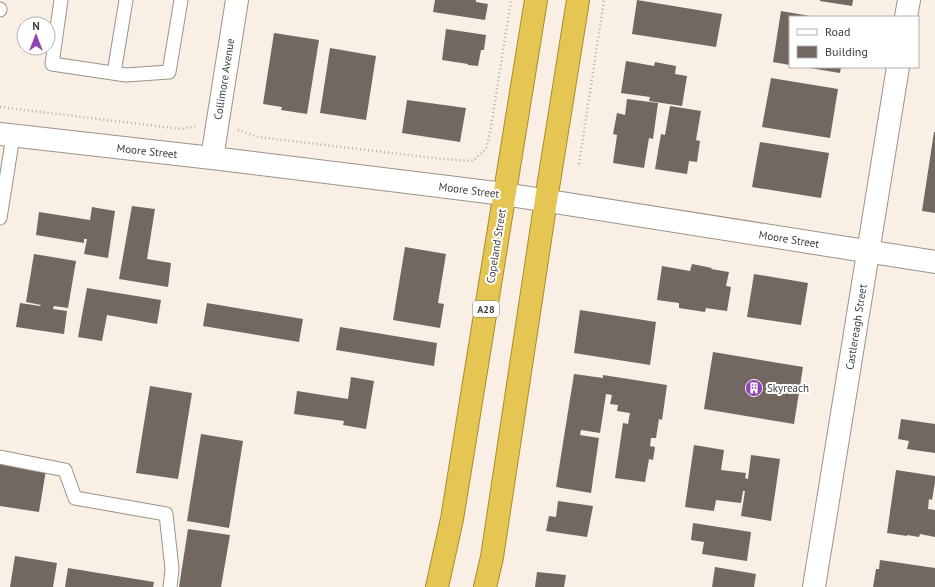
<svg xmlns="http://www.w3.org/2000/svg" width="935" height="587" font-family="'PT Sans',sans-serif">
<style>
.building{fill:#736762}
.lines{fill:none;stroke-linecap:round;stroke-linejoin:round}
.service-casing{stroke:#9c9389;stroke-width:15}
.minor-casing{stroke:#9c9389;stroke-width:24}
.trunk-casing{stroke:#a88c2d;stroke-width:24}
.path{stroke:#b6aea6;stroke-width:2.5;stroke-dasharray:1 3;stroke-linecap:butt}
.service{stroke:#fff;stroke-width:13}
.minor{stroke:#fff;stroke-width:22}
.trunk{stroke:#e6c652;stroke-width:22}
.labels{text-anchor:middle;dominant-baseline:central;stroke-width:4;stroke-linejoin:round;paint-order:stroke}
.shield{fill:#fff;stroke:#797673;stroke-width:1}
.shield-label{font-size:10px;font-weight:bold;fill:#3f3b37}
.street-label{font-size:11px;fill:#3f3b37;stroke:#fff}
.poi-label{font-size:11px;fill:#3f3b37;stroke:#fff;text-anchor:start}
</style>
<rect width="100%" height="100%" fill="#f9efe5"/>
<path class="building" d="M435,0H476V2L488,4L485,20L433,12Z
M637,0L722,14L716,47L632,34Z
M820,0H853L852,6L820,1Z
M781,11L810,16V17H790V65L773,62Z
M446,29L486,35L484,50H481L478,66L468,65V64L442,60Z
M274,33L319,40L307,114L281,110L282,107L263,104Z
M330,48L376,56L366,120L320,113Z
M626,61L654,66L655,62L676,66L675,74L687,76L682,106L649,101L650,97L621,93Z
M810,67H841L840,73L810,68Z
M771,78L838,89L830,138L762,127Z
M627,99L658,103L653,139L649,138L644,168L613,163L617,135L613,134L617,113L625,115Z
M407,100L466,108L460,142L402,133Z
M670,106L701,111L696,140L700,141L697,162L689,161L687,174L655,169L661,134L665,135Z
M934,132H935V213L922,211Z
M760,142L829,153L821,198L752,187Z
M132,206L155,209L147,259L171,263L168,287L119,279Z
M92,207L115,211L108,258L84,254L87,239H84V243L36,235L39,212L90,220Z
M405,247L446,254L438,303L444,304L440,328L393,320Z
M34,254L76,261L68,308L54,306L53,309L67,311L64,334L16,327L20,303L40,306L41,305L26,302Z
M692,264L712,268L711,269L729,272L726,286L731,287L727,311L706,308L705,312L679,308V303L657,300L662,266L690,271Z
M754,274L808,283L801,325L747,317Z
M87,288L161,300L157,324L107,315L102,341L78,337Z
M207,303L303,319L299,342L203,326Z
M580,310L656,322L650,365L574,353Z
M340,327L437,343L434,366L336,350Z
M713,352L803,367L794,424L704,409Z
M574,374L603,378V375L667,385L662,420L659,419L656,438H651L650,446L655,447L653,460L649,459L645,482L615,478L623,423L628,424L630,413L617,411L618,405L610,404L612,395L606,394L600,433L581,430L580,435L599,438L591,493L556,487Z
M351,377L374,381L366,429L343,425L344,421L294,414L297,391L348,399Z
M150,386L192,393L178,479L136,473Z
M901,419L935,424V453L907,449L909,441L898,439Z
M201,434L243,441L229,528L187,521Z
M694,445L724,450L721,470L746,473L745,478L748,479L751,455L780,459L771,521L741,516L745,491H743L741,503L716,500L714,511L685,507Z
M0,463L46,470L39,512L0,506Z
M896,470L935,476V482L932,500L929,499L928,509L935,510V537L920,534L919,537L907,535V536L887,533Z
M558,501L593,506L587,537L546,531L549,516L556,517Z
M693,523L751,532L747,561L702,554L704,542L691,540Z
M188,529L230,535L221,587H179Z
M15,556L57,563L53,587H10Z
M880,560L935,568V587H873L876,569H879Z
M715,567L756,574L754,587H712Z
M68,568L154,582L153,587H65Z
M537,572L566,575L564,587H535Z"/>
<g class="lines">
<g class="service-casing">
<path id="service" d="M61,0L52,64L126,75L169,72L181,0
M0,9V10
M114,73L126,0
M0,218L13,136
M0,457L65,470L75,498L166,514L172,569L170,587"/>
</g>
<g class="minor-casing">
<path id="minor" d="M906,17L909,0
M0,134L212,158L504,194L935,262
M212,158L237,0
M814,587L898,67"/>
</g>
<g class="trunk-casing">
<path id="trunk" d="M437,587L452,519L536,0
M485,587L492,557L546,200L578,0"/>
</g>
<path class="path" d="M0,107L181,129L196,126
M238,130L258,137L442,159L473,161L486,149L490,133L511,0
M579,164L604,0"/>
<use href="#service" class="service"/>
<use href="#minor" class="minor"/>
<use href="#trunk" class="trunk"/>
</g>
<defs>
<g id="building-disc" transform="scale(0.9)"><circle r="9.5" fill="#8f42b2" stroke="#fff"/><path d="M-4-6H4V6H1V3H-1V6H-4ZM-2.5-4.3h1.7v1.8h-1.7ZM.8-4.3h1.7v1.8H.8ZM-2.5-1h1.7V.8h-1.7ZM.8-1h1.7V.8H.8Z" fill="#fff"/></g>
</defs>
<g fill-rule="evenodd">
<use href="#building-disc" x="754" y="388"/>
</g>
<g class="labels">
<rect class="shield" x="473" y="301" width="26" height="16" rx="3"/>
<g class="shield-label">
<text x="486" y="309">A28</text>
</g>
<g class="street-label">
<text transform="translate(224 79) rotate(-81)">Collimore Avenue</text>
<text transform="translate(147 151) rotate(6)">Moore Street</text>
<text transform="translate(469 190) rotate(7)">Moore Street</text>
<text transform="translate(789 239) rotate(9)">Moore Street</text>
<text transform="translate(496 246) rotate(-81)">Copeland Street</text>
<text transform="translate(856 327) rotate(-81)">Castlereagh Street</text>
</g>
<g class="poi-label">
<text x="767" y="388">Skyreach</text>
</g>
</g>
<rect x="789" y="16" width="130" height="52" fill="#ffffff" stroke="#b2b1af"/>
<rect x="797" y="29" width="20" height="6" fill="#ffffff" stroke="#b2b1af"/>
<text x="825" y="36" font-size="12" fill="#3f3b37">Road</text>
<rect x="797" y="46" width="20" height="12" fill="#736762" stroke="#b2b1af"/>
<text x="825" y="56" font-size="12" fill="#3f3b37">Building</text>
<g transform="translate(36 36)"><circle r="19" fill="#ffffff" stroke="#b2b1af"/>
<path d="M0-3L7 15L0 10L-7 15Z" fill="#8f42b2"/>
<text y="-6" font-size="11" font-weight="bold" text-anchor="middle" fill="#3f3b37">N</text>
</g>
</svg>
